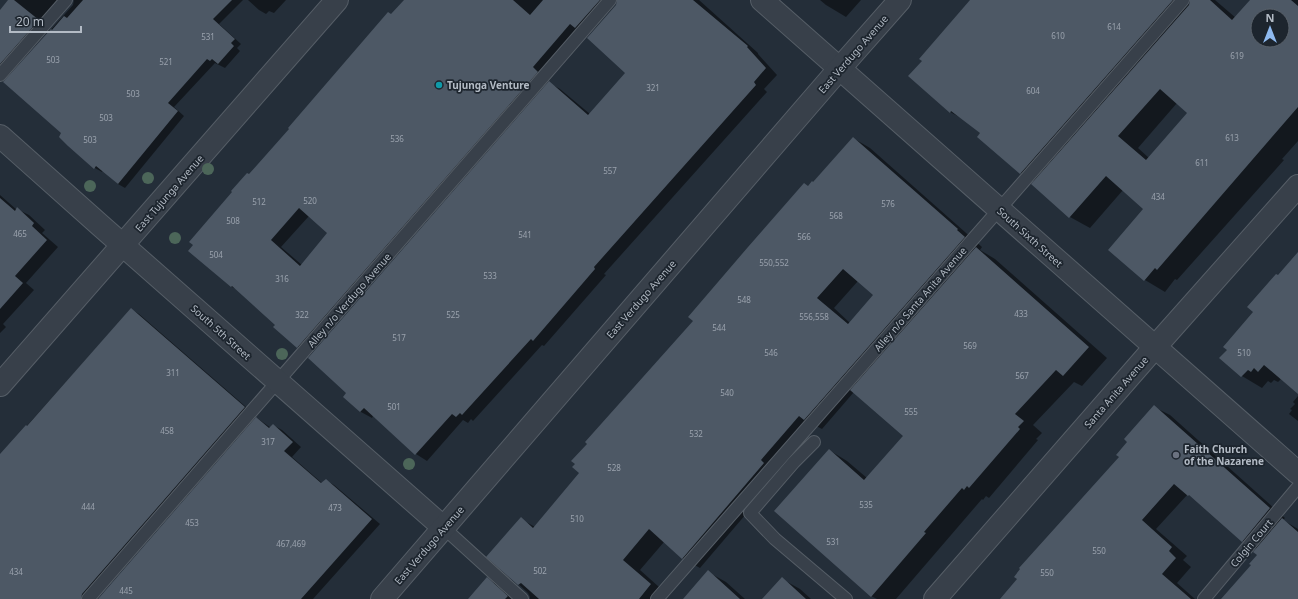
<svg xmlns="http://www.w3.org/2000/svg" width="1298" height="599" font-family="'Noto Sans',sans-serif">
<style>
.shadow{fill:#0007;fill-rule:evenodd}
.building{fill:#4d5865;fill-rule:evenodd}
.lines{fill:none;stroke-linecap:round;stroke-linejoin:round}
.service-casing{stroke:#565e67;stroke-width:14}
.minor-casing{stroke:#565e67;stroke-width:24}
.tertiary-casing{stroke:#565e67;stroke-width:24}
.service{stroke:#38404a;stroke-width:12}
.minor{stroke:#38404a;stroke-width:22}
.tertiary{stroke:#38404a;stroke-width:22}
.tree{fill:#4c6659}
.culture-dot{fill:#0f9aa8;stroke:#1d252e;stroke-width:1.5}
.worship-dot{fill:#6b7280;stroke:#1d252e;stroke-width:1.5}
.labels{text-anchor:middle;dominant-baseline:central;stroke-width:3.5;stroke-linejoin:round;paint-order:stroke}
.number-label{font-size:8px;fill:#9aa2ad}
.street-label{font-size:10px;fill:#b3bbc5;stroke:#1d252e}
.poi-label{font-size:10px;font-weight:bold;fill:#b3bbc5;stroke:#1d252e;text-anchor:start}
</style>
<rect width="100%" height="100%" fill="#242e39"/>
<path class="shadow" d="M9,0H66L0,77V11Z
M74,0H243L219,24L241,44L237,48L240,51L225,68L215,63L174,107L184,116L125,188L118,184L103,170L102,172L95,168L63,133L4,82L73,5Z
M248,0H286L274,13L269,11L266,14L259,10Z
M405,0H618L616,1L308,354L297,347L276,325L238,290L232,287L190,250L250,175ZM309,216L329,233L302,265L281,247Z
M618,0H699L758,53V54L777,75L764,89L767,92L604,274L606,275L544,346L542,345L473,421L471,419L468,423L463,420L427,461L416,454L373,416L372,418L361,412L345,397L549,83L560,89L590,114L626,73L617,5Z
M820,0H861L846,17L826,5Z
M973,0H1215L1236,18L1251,0H1298V141L1282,159L1284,160L1177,280L1175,279L1165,292L1145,280L1109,250L1144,209L1123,190L1090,228L1070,217L1035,182L1021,173L978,136L981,133L965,120L950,112L923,61ZM1258,16H1282V40H1258ZM1177,103L1188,113L1149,158L1138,148Z
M853,138L870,148L974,240L982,247L980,250L995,259L1107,358L1082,386L1074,382L1033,425L1042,433L1036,439L1038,440L989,498L986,496L983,500L982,499L896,599H877L871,596L829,450L847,461L867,478L904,436L854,392L822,429L816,426L777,471L781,473L700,568L682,558L664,542L640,570L668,595L665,599H530V597L528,593L488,556L521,519L535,527L581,473L694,321L809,187ZM858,281L874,295L850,323L834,308Z
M0,195L17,210V209L29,215L45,230L42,233L58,247L26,283L34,290L3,324L6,327L0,333Z
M1298,254V393L1281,379L1278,382L1274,380L1271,383L1268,381L1262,388L1242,376L1221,358L1228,350L1278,276Z
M131,309L139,314L253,413L91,599H0V456Z
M1298,396V421L1289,414L1292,410L1290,409L1295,404L1293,402Z
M1154,407L1170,415L1285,518L1283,520L1298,529V599H1222L1252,565L1259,555L1257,549L1243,541L1195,499L1188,494L1156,529L1187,556L1183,560L1191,567L1177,583L1195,599H1001L1120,457L1129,442Z
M257,418L271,428L273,425L282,430L301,447L292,457L322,483L326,480L334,485L380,524L313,599H99Z
M708,572L726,582L745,599H689Z
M487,579L504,588L516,599H469Z
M782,579L800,589L811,599H763Z"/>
<path class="building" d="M8,0H14L39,20L0,64V10Z
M83,0H232L213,19L235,39L231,43L234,46L218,64L212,59L210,61L207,59L168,103L178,111L118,184L96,166L94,169L68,146L59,137L61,133L3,82L51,29L52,30L64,16L67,18Z
M404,0H513L530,15L543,0H600L575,28L570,24L533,67L538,72L297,348L273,327L275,325L232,286L231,287L188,251L193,245L189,242L232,192L231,191L247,173L249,174L289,129L288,128L388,12L391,14ZM299,208L327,233L300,266L271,240Z
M617,0H693L748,46L747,47L766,68L754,82L756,85L594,267L595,269L533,341L531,339L462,415L460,413L456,417L452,414L415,455L364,408L360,412L343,397L346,393L308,358L549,81L588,115L625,73L587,38L616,5Z
M970,0H1173L1020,174L977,137L980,133L951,111L950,113L908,76L922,61L919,59Z
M1190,0H1210L1232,20L1250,0H1291L1298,6V107L1157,270L1155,268L1144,281L1108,250L1143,209L1106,176L1069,218L1031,184L1189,5ZM1258,16H1282V40H1258ZM1160,89L1187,113L1146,160L1118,136Z
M853,137L958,229L957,230L965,237L804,420L799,416L761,460L764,463L682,559L649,529L623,560L651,584L639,599H539L521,583L518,585L486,557L521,517L533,528L579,473L572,467L575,464L571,461L587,444L585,442L693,321L688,317L748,247L804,183L808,186L812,181L813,182ZM843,269L873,295L848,324L817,298Z
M0,198L15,211L17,207L34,223L32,226L47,240L15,276L23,283L0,309Z
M976,247L1089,347L1063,376L1056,370L1015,414L1024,421L1018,427L1020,429L969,488L967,486L964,490L962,488L924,532L926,533L871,597L774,511L829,449L864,480L902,437L903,436L850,390Z
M1298,252V394L1264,365L1258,372L1254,368L1251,372L1248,370L1241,377L1219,358L1227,350L1223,347L1253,312L1247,307L1276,274L1278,275Z
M131,308L245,407L82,594L81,599H0V454L26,425L27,426Z
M1154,405L1270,508L1242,542L1189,495L1188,496L1174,484L1142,520L1172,547L1169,551L1176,558L1162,574L1191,599H1000L1017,579L1014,577L1020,569L1019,568L1119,457L1116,455L1127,442L1124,439Z
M256,417L269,428L273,424L293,442L284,451L321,483L326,479L372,519L301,599H98Z
M1282,518L1298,532V599H1221L1251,565L1249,564L1257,555L1253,552Z
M708,570L740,599H683Z
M487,577L508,596L505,599H468Z
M782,577L806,599H762Z"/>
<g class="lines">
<g class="service-casing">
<path id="service" d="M0,75L66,0
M814,442L794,462L750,513L775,539L846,599
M444,528L522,599
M88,599L610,0
M657,599L1183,0
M1204,599L1298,487"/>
</g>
<g class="minor-casing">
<path id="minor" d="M762,0L1298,473
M0,136L101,226L444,528
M0,385L337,0
M935,599L1155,347L1298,186"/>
</g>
<g class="tertiary-casing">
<path id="tertiary" d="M382,599L840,68L900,0"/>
</g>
<use href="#service" class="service"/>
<use href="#minor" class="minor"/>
<use href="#tertiary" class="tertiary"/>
</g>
<g class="tree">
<circle cx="208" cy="169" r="6"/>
<circle cx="148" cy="178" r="6"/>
<circle cx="90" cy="186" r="6"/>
<circle cx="175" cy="238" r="6"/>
<circle cx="282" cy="354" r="6"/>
<circle cx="409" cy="464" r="6"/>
</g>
<circle class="culture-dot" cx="439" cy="85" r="4"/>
<circle class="worship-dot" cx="1176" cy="455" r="4"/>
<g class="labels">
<g class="number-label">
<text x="1114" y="26">614</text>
<text x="1058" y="35">610</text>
<text x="208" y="36">531</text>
<text x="1237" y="55">619</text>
<text x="53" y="59">503</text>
<text x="166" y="61">521</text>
<text x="653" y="87">321</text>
<text x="1033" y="90">604</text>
<text x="133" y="93">503</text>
<text x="106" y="117">503</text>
<text x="1232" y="137">613</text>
<text x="397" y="138">536</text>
<text x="90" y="139">503</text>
<text x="1202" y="162">611</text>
<text x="610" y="170">557</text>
<text x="1158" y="196">434</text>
<text x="310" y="200">520</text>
<text x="259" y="201">512</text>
<text x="888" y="203">576</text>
<text x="836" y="215">568</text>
<text x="233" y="220">508</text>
<text x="20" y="233">465</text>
<text x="525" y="234">541</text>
<text x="804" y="236">566</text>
<text x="216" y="254">504</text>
<text x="774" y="262">550,552</text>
<text x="490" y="275">533</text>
<text x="282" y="278">316</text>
<text x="744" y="299">548</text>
<text x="1021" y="313">433</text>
<text x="302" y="314">322</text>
<text x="453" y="314">525</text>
<text x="814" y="316">556,558</text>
<text x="719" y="327">544</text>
<text x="399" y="337">517</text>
<text x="970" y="345">569</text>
<text x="771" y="352">546</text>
<text x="1244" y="352">510</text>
<text x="173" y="372">311</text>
<text x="1022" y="375">567</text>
<text x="727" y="392">540</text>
<text x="394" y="406">501</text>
<text x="911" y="411">555</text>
<text x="167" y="430">458</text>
<text x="696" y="433">532</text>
<text x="268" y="441">317</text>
<text x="614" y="467">528</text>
<text x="866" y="504">535</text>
<text x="88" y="506">444</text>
<text x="335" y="507">473</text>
<text x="577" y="518">510</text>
<text x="192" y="522">453</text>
<text x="833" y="541">531</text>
<text x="291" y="543">467,469</text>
<text x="1099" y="550">550</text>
<text x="540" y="570">502</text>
<text x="16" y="571">434</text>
<text x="1047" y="572">550</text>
<text x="126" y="590">445</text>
</g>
<g class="street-label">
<text transform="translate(853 54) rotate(-49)">East Verdugo Avenue</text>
<text transform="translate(169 193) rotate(-49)">East Tujunga Avenue</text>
<text transform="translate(1030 237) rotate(42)">South Sixth Street</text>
<text transform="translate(641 299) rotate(-49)">East Verdugo Avenue</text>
<text transform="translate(920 299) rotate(-49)">Alley n/o Santa Anita Avenue</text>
<text transform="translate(349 300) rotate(-49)">Alley n/o Verdugo Avenue</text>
<text transform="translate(221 332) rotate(42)">South 5th Street</text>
<text transform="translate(1116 392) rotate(-49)">Santa Anita Avenue</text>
<text transform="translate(1251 543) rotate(-50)">Colgin Court</text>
<text transform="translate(429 545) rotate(-49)">East Verdugo Avenue</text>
</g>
<g class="poi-label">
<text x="447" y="85">Tujunga Venture</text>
<text x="1184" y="449">Faith Church<tspan x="1184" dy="12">of the Nazarene</tspan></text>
</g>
</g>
<g transform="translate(1270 28)"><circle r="19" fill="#1d252e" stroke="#59616a"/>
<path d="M0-3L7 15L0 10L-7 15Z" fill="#8eb9ef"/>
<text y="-6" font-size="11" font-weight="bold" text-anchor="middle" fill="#b3bbc5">N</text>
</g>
<path d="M10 26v6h71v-6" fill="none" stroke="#b3bbc5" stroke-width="2"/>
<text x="16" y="26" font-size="12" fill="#b3bbc5" stroke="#1d252e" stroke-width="3" paint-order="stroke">20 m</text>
</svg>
